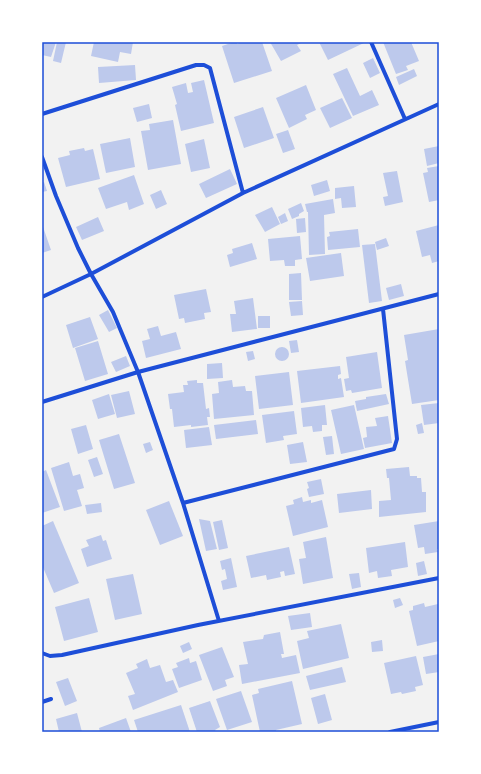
<svg xmlns="http://www.w3.org/2000/svg" width="481" height="774" font-family="Mulish,sans-serif">
<style>
.building{fill:#bdc9ec}
.lines{fill:none;stroke-linecap:round;stroke-linejoin:round}
.minor{stroke:#1d4ed8;stroke-width:4}
.neatline{fill:none;stroke:#1d4ed8;stroke-width:1.5}
</style>
<rect width="100%" height="100%" fill="#f2f2f2"/>
<path class="building" d="M42,42H56L51,57L42,55Z
M57,42H66L61,63L53,61Z
M94,42H133L131,54L120,52L118,62L91,56Z
M234,42H237V44L243,42H262L272,71L234,83L222,46Z
M270,42H303L297,45L301,51L281,61Z
M319,42H366L328,60Z
M383,42H411L419,61L406,66L408,70L396,74Z
M373,58L380,73L370,78L363,63Z
M135,65L136,80L99,83L98,67Z
M347,68L360,96L372,90L379,105L353,116L333,74Z
M414,69L417,76L399,85L396,77Z
M204,80L214,123L181,131L175,105L177,104L172,87L186,83L188,93L193,92L191,83Z
M306,85L316,110L305,115L307,119L289,128L276,98Z
M342,98L352,118L330,128L320,108Z
M149,104L152,118L137,122L133,108Z
M263,107L274,138L244,148L234,117Z
M173,120L181,164L148,170L141,131L150,130L149,124Z
M288,130L295,149L283,153L276,134Z
M130,138L135,167L106,173L100,144Z
M204,139L210,168L191,172L185,144Z
M439,146V163L427,166L424,149Z
M84,148L85,151L93,149L100,179L66,187L58,158L70,155L69,151Z
M439,166V200L429,202L423,173L428,172L427,168Z
M230,169L237,184L206,198L199,184Z
M397,171L403,202L385,206L383,197L388,196L383,173Z
M134,175L144,204L129,210L127,202L106,209L98,188Z
M327,180L330,191L314,196L311,185Z
M44,182L47,191L42,192V183Z
M354,186L356,207L342,208L341,198L335,199V188Z
M161,190L167,204L156,209L150,195Z
M333,199L335,213L324,215L325,254L309,255L308,212H307L305,204Z
M301,203L304,211L299,214V216L292,219L288,209Z
M272,207L280,224L265,232L255,215Z
M285,213L288,221L281,224L278,217Z
M98,217L104,231L82,240L76,227Z
M305,218L306,232L297,233L296,219Z
M42,224L51,250L42,253Z
M439,225V261L432,263L430,255L422,257L416,231Z
M358,229L360,247L328,250L327,237L330,236L329,232Z
M300,236L302,259L295,260V266H285L284,260L270,261L268,239Z
M386,238L389,246L377,250L375,242Z
M252,243L257,259L230,267L227,255L233,253L232,249Z
M375,244L382,301L369,303L362,245Z
M341,253L344,276L310,281L306,258Z
M301,273L302,300H289V274Z
M401,284L404,296L389,300L386,288Z
M206,289L211,312L204,313L205,319L185,323L184,318L179,319L174,295Z
M253,298L257,329L232,332L230,314H236L234,301Z
M302,301L303,315L291,316L289,302Z
M108,310L117,328L109,332L99,315Z
M258,316H270V328H258Z
M90,317L98,339L73,348L66,325Z
M158,326L161,336L176,332L181,349L146,358L142,341L150,339L147,329Z
M439,329V400L412,404L405,361L408,360L404,335Z
M297,340L299,352L291,353L289,341Z
M98,341L108,374L85,381L75,348Z
M275 354a7 7 0 1 1 14 0a7 7 0 1 1-14 0Z
M253,351L255,359L248,361L246,352Z
M377,352L382,388L352,393L351,390L346,391L344,379L349,378L346,357Z
M126,356L130,366L116,372L111,362Z
M222,363L223,378L207,379V364Z
M340,366L341,374L338,375V379L341,378L344,397L301,403L297,371Z
M289,372L293,405L259,409L255,376Z
M197,380V383H203L206,409L209,408L210,417H207L208,425L191,427V425L174,427L172,409H170L168,394L184,392L183,385H188L187,381Z
M232,380L233,387L245,386L246,391H252L254,415L214,419L212,394L219,393L218,382Z
M129,391L135,414L117,418L111,395Z
M109,394L115,414L98,419L92,400Z
M386,394L389,404L357,411L355,401L366,399V397Z
M439,403V423L424,425L421,405Z
M325,405L327,425H322V431L313,432L312,426L303,427L301,408Z
M354,405L364,449L341,454L331,410Z
M294,411L297,434L283,436L284,440L266,443L262,415Z
M388,416L392,443L365,448L363,438L367,437L366,427L377,426L375,418Z
M256,420L258,434L216,439L214,425Z
M422,423L424,433L418,434L416,425Z
M86,425L93,449L78,454L71,429Z
M209,427L212,445L186,448L184,430Z
M119,434L135,483L114,489L99,440Z
M332,436L334,454L326,455L323,437Z
M150,442L153,450L146,453L143,444Z
M303,442L307,462L290,464L287,445Z
M97,457L103,474L94,477L88,460Z
M69,462L73,476L80,474L84,488L77,490L82,506L64,511L51,468Z
M409,467L410,476H417V478H421L422,492H426V512L379,517V501L391,500L389,478H387L386,469Z
M46,470L60,507L42,513V472Z
M321,479L324,494L309,497L307,489L309,488L307,482Z
M371,490L372,509L339,513L337,494Z
M302,497L303,502L311,500V503L322,500L328,527L293,536L286,506L294,504L293,500Z
M169,501L183,536L160,545L146,510Z
M101,503L102,512L87,514L85,505Z
M199,519L210,521L217,549L206,551Z
M222,520L228,548L219,550L213,522Z
M53,521L79,583L54,593L42,565V526Z
M439,521V549H437L438,552L425,554L424,547L418,548L414,525Z
M101,535L103,541L106,540L112,559L87,567L81,549L89,546L86,540Z
M326,537L333,578L303,584L299,559L306,558L303,542Z
M405,542L408,567L391,570L392,576L378,578L377,571L369,573L366,548Z
M289,547L295,574L285,576L284,571L280,572L281,577L267,580L266,575L251,578L246,556Z
M231,558L237,587L223,590L221,581L227,579L225,569L222,570L220,561Z
M424,561L427,574L418,576L416,563Z
M359,573L361,587L352,589L349,574Z
M133,574L142,614L115,620L106,579Z
M89,598L98,632L64,641L55,607Z
M400,598L403,605L395,608L393,600Z
M424,603L425,607L438,604L439,641L417,646L409,611L413,610V606Z
M310,613L312,627L291,630L288,616Z
M341,624L349,658L303,669L297,641L309,638L307,631Z
M280,632L284,654H281L282,658L296,655L300,673L242,684L239,665L248,664L243,642L263,639L264,635Z
M382,640L383,651L372,652L371,642Z
M189,642L192,649L183,653L180,646Z
M222,647L234,677L225,680L227,686L213,691L199,655Z
M439,654V672L426,674L423,657Z
M416,656L423,685L415,687L416,691L402,694L401,692L391,694L384,663Z
M189,658L190,663L196,661L202,680L179,688L172,669L178,667L176,663Z
M147,659L150,668L160,665L166,682L173,680L178,692L133,710L128,696L135,694L126,673L138,668L136,664Z
M342,667L346,682L310,690L306,676Z
M68,678L77,701L65,706L56,682Z
M292,681L302,724L276,730V732H260L252,695L259,693L258,689Z
M241,691L252,722L227,730L216,699Z
M325,694L332,720L318,724L311,698Z
M210,701L220,727L215,730L216,732H197L189,708Z
M181,705L190,732H138L134,720Z
M77,713L82,732H59L56,719Z
M126,718L131,732H100L99,728Z"/>
<g class="lines">
<path class="minor" d="M371,42L405,119
M42,114L196,65H204L210,68L243,193
M42,157L56,196L78,248L91,274L113,312L138,372L183,503L219,621
M42,297L91,274L243,193L439,104
M42,402L138,372L439,294
M183,503L394,449L397,439L383,309
M42,653L50,656L62,655L198,625L439,578
M42,702L51,699
M390,732L439,722"/>
</g>
<rect width="481" height="774" fill="none" stroke="#ffffff" stroke-width="86"/>
<rect x="43" y="43" width="395" height="688" class="neatline"/>
</svg>
